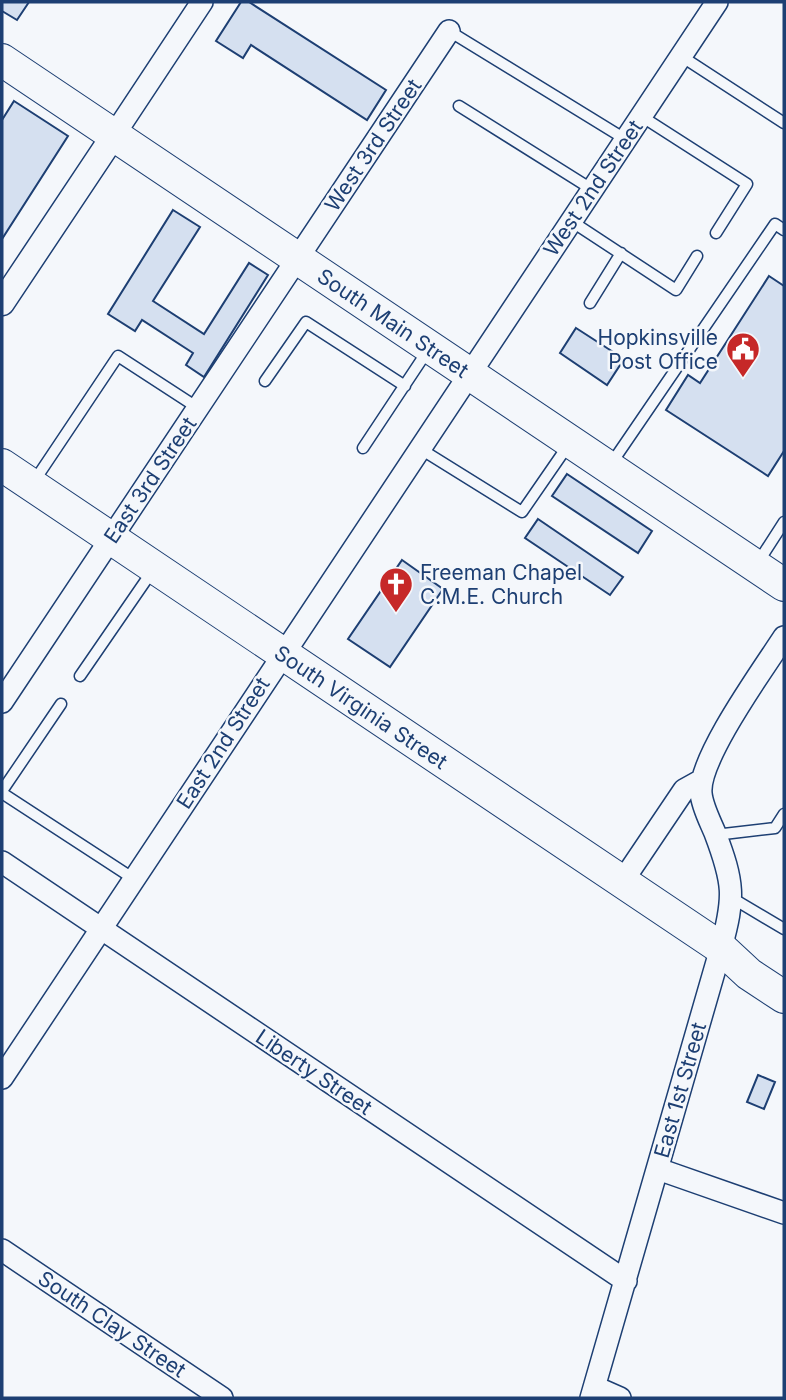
<svg xmlns="http://www.w3.org/2000/svg" width="786" height="1400" font-family="Inter,sans-serif">
<style>
.building{fill:#d5e0f0;stroke:#1d3f73;stroke-width:2}
.lines{fill:none;stroke-linecap:round;stroke-linejoin:round}
.service-casing{stroke:#1d3f73;stroke-width:13}
.minor-casing{stroke:#1d3f73;stroke-width:24}
.tertiary-casing{stroke:#1d3f73;stroke-width:27}
.primary-casing{stroke:#1d3f73;stroke-width:34}
.service{stroke:#f4f7fb;stroke-width:10}
.minor{stroke:#f4f7fb;stroke-width:21}
.tertiary{stroke:#f4f7fb;stroke-width:24}
.primary{stroke:#f4f7fb;stroke-width:32}
.labels{text-anchor:middle;dominant-baseline:central;stroke-width:5;stroke-linejoin:round;paint-order:stroke}
.street-label{font-size:21px;fill:#1d3f73;stroke:#f4f7fb}
.poi-label{font-size:21px;fill:#1d3f73;stroke:#f4f7fb;text-anchor:end}
</style>
<rect width="100%" height="100%" fill="#f4f7fb"/>
<path class="building" d="M2,2H29L17,20L2,11Z
M241,2H249L386,90L367,120L251,45L243,58L216,41Z
M14,101L68,136L2,239V120Z
M173,210L200,227L153,301L204,334L249,263L268,275L204,377L186,365L193,353L142,320L135,331L108,314Z
M769,276L784,286V451L768,476L666,410L688,375L700,383Z
M576,328L624,359L607,385L560,353Z
M567,474L652,531L638,553L552,496Z
M538,519L623,577L610,595L525,538Z
M402,560L443,589L390,667L348,639Z
M758,1075L775,1082L764,1109L747,1102Z"/>
<g class="lines">
<g class="service-casing">
<path id="service" d="M449,31L625,139
M681,56L784,123
M459,106L593,190
M641,116L747,184L716,233
M571,221L676,290L697,256
M590,303L621,253
M265,381L306,322L405,386
M363,448L428,350
M419,448L522,512L569,444
M611,464L775,224L784,230
M33,483L118,356L198,408
M757,564L784,522
M80,676L153,570
M2,791L61,704
M2,793L134,879
M715,835L775,828L784,814
M732,898L784,929"/>
</g>
<g class="minor-casing">
<path id="minor" d="M114,135L202,2
M2,702L449,31
M2,862L626,1281
M622,882L684,790L702,780
M2,1078L717,2
M658,1169L784,1213
M2,1250L222,1398
M595,1387L620,1398
M591,1398L721,948C735,897 734,883 715,833C710,821 702,806 701,793C698,759 764,668 784,637"/>
</g>
<g class="tertiary-casing">
<path id="tertiary" d="M2,303L114,135"/>
</g>
<g class="primary-casing">
<path id="primary" d="M2,60L784,585
M2,465L721,948L749,974L784,997"/>
</g>
<use href="#service" class="service"/>
<use href="#minor" class="minor"/>
<use href="#tertiary" class="tertiary"/>
<use href="#primary" class="primary"/>
</g>
<defs>
<g id="civic-pin" transform="scale(1.75)"><path d="M0 17L-7.5 6A9.5 9.5 0 1 1 7.5 6Z" fill="#c62828" stroke="#f4f7fb"/><path d="M-.6-6.5H3V-4.5H.6V-3L4-1V1h2V6H-6V1h2V-1L-.6-3ZM-1.2 2.5V6h2.4V2.5Z" fill="#fff"/></g>
<g id="church-pin" transform="scale(1.75)"><path d="M0 17L-7.5 6A9.5 9.5 0 1 1 7.5 6Z" fill="#c62828" stroke="#f4f7fb"/><path d="M-1.2-6h2.4v3.5h3.3v2.4h-3.3V6h-2.4V-.1h-3.3v-2.4h3.3Z" fill="#fff"/></g>
</defs>
<g fill-rule="evenodd">
<use href="#civic-pin" x="743" y="349"/>
<use href="#church-pin" x="396" y="584"/>
</g>
<g class="labels">
<g class="street-label">
<text transform="translate(373 145) rotate(-56)">West 3rd Street</text>
<text transform="translate(593 188) rotate(-56)">West 2nd Street</text>
<text transform="translate(393 323) rotate(34)">South Main Street</text>
<text transform="translate(150 480) rotate(-56)">East 3rd Street</text>
<text transform="translate(361 707) rotate(34)">South Virginia Street</text>
<text transform="translate(223 743) rotate(-57)">East 2nd Street</text>
<text transform="translate(314 1072) rotate(34)">Liberty Street</text>
<text transform="translate(680 1090) rotate(-74)">East 1st Street</text>
<text transform="translate(112 1324) rotate(34)">South Clay Street</text>
</g>
<g class="poi-label">
<text x="718" y="337">Hopkinsville<tspan x="718" dy="24">Post Office</tspan></text>
<text x="420" y="572" text-anchor="start">Freeman Chapel<tspan x="420" dy="24">C.M.E. Church</tspan></text>
</g>
</g>
<rect width="786" height="1400" fill="none" stroke="#1d3f73" stroke-width="7"/>
</svg>
